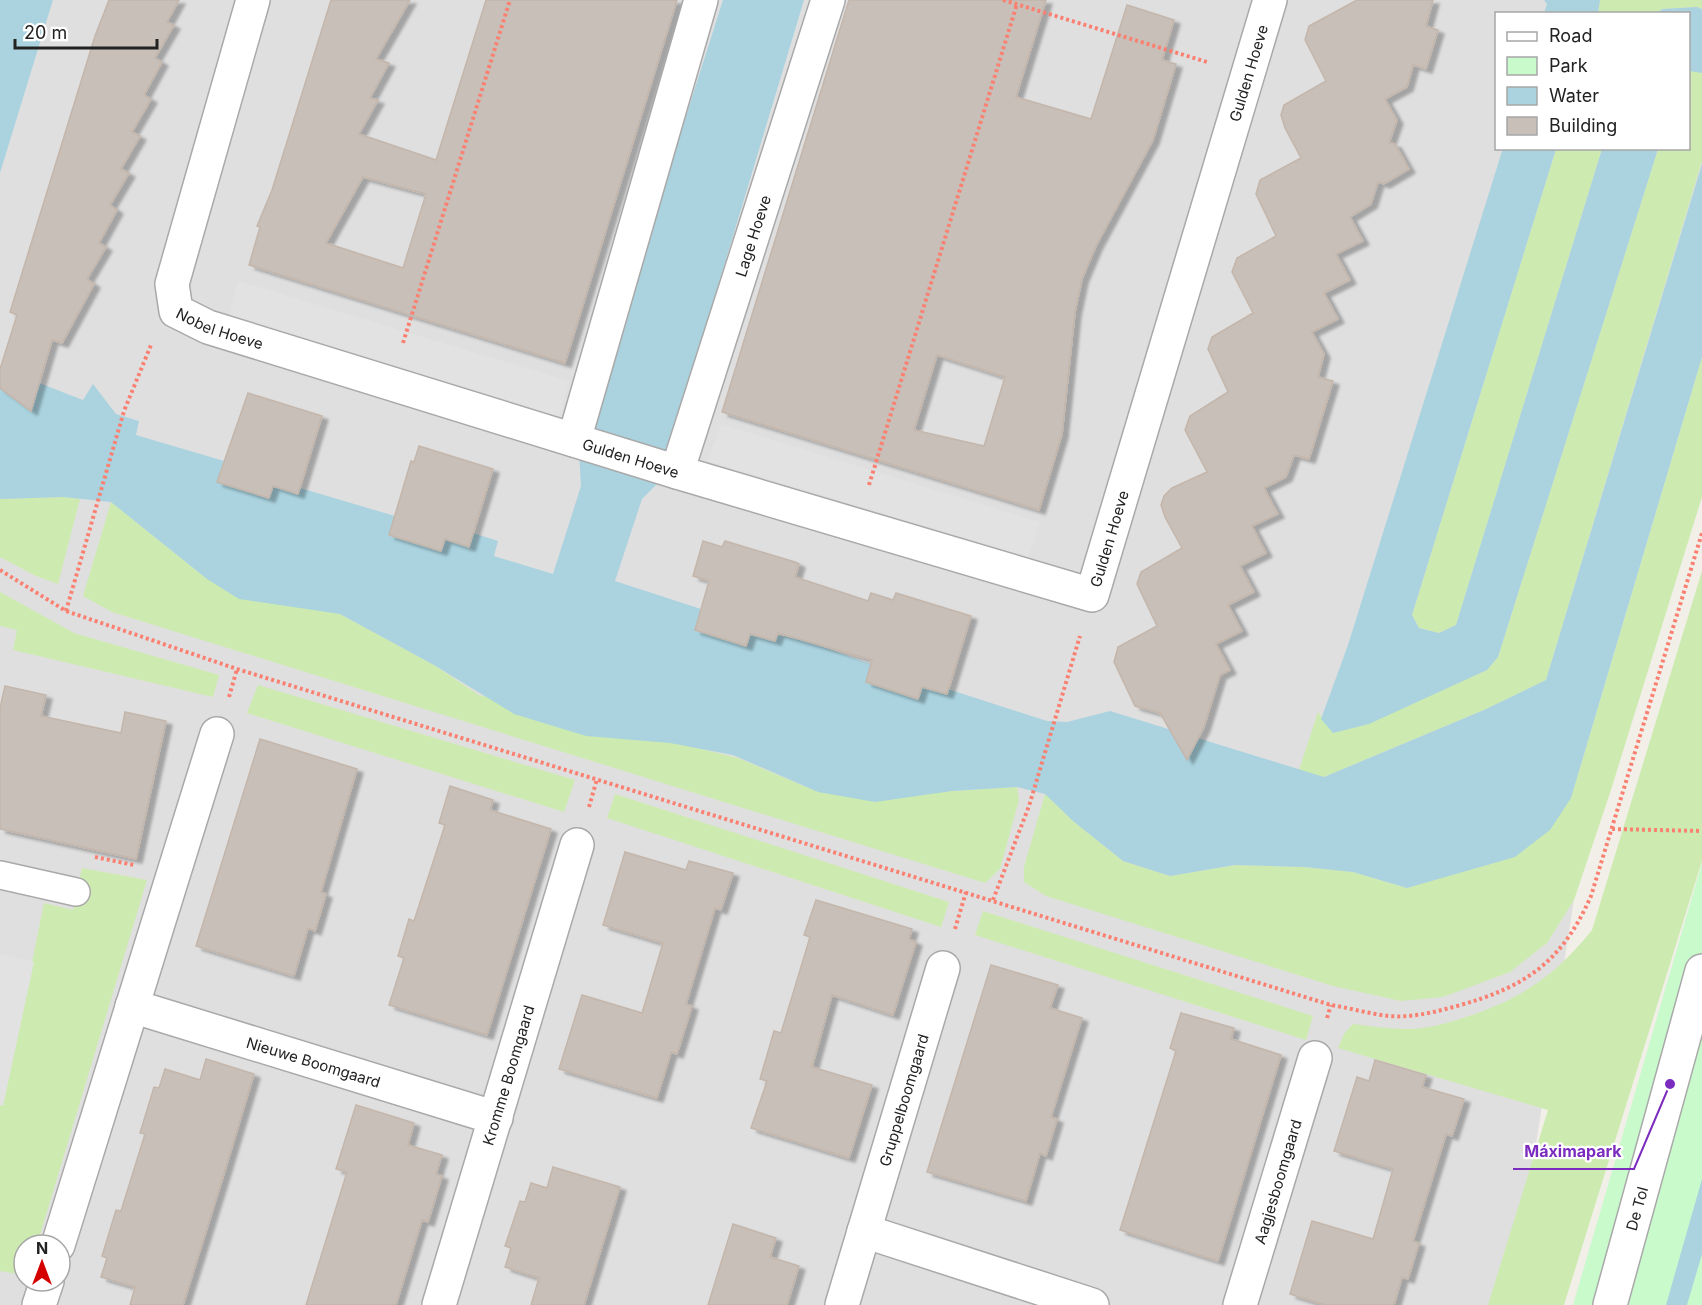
<svg xmlns="http://www.w3.org/2000/svg" width="1702" height="1305" font-family="Inter,sans-serif">
<style>
.residential{fill:#e0dfdf;fill-rule:evenodd}
.grass{fill:#cdebb0}
.park{fill:#c8facc}
.parking{fill:#e2e2e2}
.water{fill:#aad3df}
.building{fill:#c7bfb8;stroke:#c4b6ab;stroke-width:1.5;fill-rule:evenodd;filter:url(#shadow)}
.lines{fill:none;stroke-linecap:round;stroke-linejoin:round}
.service-casing{stroke:#a9a9a9;stroke-width:30}
.minor-casing{stroke:#a9a9a9;stroke-width:36}
.tertiary-casing{stroke:#a9a9a9;stroke-width:36}
.path{stroke:#fa8072;stroke-width:4;stroke-dasharray:3 3;stroke-linecap:butt}
.service{stroke:#fff;stroke-width:27}
.minor{stroke:#fff;stroke-width:33}
.tertiary{stroke:#fff;stroke-width:33}
.labels{text-anchor:middle;dominant-baseline:central;stroke-width:4.5;stroke-linejoin:round;paint-order:stroke}
.street-label{font-size:15px;fill:#222;stroke:#fff}
.leader{fill:none;stroke:#7b2cbf;stroke-width:2}
.callout-dot{fill:#7b2cbf;stroke:#fff;stroke-width:2}
.callout-label{font-size:16px;text-anchor:middle;font-weight:bold;fill:#7b2cbf;stroke:#fff;stroke-width:4.5;stroke-linejoin:round;paint-order:stroke}
</style>
<defs>
<filter id="shadow"><feDropShadow dx="6" dy="4" stdDeviation="1.5" flood-color="#0004"/></filter>
</defs>
<rect width="100%" height="100%" fill="#f2efe9"/>
<path class="residential" d="M0,0H1702V357L1601,696L1574,900L1511,1305H0ZM1496,14H1688V148H1496ZM24,1245H60V1281H24Z"/>
<path class="grass" d="M1600,0H1702V9L1697,7L1662,9L1658,14H1598Z
M1689,69L1702,73V161L1546,680L1484,710L1324,777L1299,770L1318,712L1334,733L1487,670L1498,657L1658,149L1688,148Z
M1556,149H1602L1456,625L1439,633L1419,628L1412,615Z
M1702,357V497L1610,793L1574,900L1547,943L1510,972L1443,997L1401,1001L1333,986L1046,896L1024,882V867L1045,794L1073,821L1123,861L1170,876L1235,865L1304,867L1353,872L1407,888L1457,872L1571,798Z
M63,497L80,499L58,584L36,576L0,557V499Z
M111,502L207,579L340,614L434,665L479,695L738,758L818,792L952,791L1017,787L1019,800L1000,869L985,883L112,612L83,596Z
M1702,571V861L1564,1305H1488L1548,1110L1338,1048L1344,1034L1353,1024C1371,1026 1389,1029 1408,1029C1427,1029 1448,1023 1466,1017C1521,999 1556,975 1592,930Z
M0,592L74,633L219,675L213,697L13,650L17,630L0,626Z
M258,685L575,780L564,812L247,713Z
M615,794L949,902L941,927L607,818Z
M82,868L147,880L37,1245H24V1275L0,1271V1105H3L44,903L73,910Z
M983,911L1313,1016L1306,1040L975,935Z"/>
<path class="park" d="M1702,863V1305H1573Z"/>
<path class="parking" d="M238,281L569,381L559,417L229,318Z
M721,424L1040,522L1028,557L708,461Z
M0,954L34,962L3,1106L0,1105Z"/>
<path class="water" d="M0,0H53L0,173Z
M723,0H804L659,482L642,499L615,581L701,609L695,630L746,646L750,634C794,632 830,650 871,664L866,682L918,699L922,687L946,694L948,689L1047,721L1067,722L1110,711L1324,777L1484,710L1546,680L1702,164V357L1571,798L1550,830L1515,857L1407,888L1353,872L1304,867L1235,865L1170,876L1123,861L1073,821L1045,794L1017,787L952,791L875,802L818,792L733,755L670,743L586,736L514,714L434,665L340,614L239,599L207,579L111,502L63,497L0,499V388L25,405L39,383L83,400L93,384L116,414L139,421L136,435L224,461L217,481L269,498L273,486L297,494L300,488L395,516L389,535L440,551L445,539L469,547L473,533L498,541L494,556L553,574L581,486L579,452Z
M1544,0H1600L1598,13H1544L1547,4Z
M1697,7L1702,9V73L1689,71L1688,14L1658,13L1662,9Z
M1503,148L1556,149L1412,615L1419,628L1439,633L1456,625L1602,149H1658L1498,657L1487,670L1369,724L1333,733L1321,719L1348,645Z
M1702,1179V1254L1687,1305H1666Z"/>
<path class="building" d="M109,0H179L167,22L174,25L155,58L162,62L144,95L151,99L132,132L140,136L121,169L129,173L110,205L117,210L99,243L106,247L87,279L94,284L62,343L52,340L31,411L0,388V369L17,315L10,312L95,36Z
M331,0H410L376,59L389,63L370,98L378,100L359,134L436,160L486,0H677L565,363L249,265L260,227L257,226L272,190ZM363,177L426,194L403,268L326,243Z
M849,0H1046L1016,97L1091,119L1127,5L1174,20L1162,60L1176,64L1153,140L1096,246L1082,279L1075,312L1062,434L1039,510L722,412ZM937,355L1005,377L984,446L914,430Z
M1357,0H1433L1426,26L1438,30L1426,69L1413,65L1407,87L1385,99L1397,120L1389,143L1395,144L1409,169L1384,184L1378,182L1371,204L1350,217L1363,241L1336,254L1350,280L1324,293L1338,319L1312,332L1324,354L1318,377L1333,381L1309,459L1294,455L1286,477L1264,488L1278,514L1252,526L1266,553L1240,566L1254,592L1228,605L1242,631L1216,644L1230,670L1220,675L1204,727L1187,760L1160,713L1135,706L1114,662L1118,647L1157,626L1137,584L1141,572L1182,548L1165,517L1161,505L1164,496L1172,488L1207,472L1185,430L1190,416L1228,392L1208,349L1212,337L1253,313L1232,272L1237,258L1276,236L1256,194L1260,180L1301,158L1285,128L1281,115L1284,105L1326,81L1305,40L1309,26Z
M248,393L322,416L298,494L273,486L269,498L217,482Z
M419,446L493,469L469,547L445,539L441,551L389,535L411,461L414,462Z
M703,541L722,547L725,541L795,562L799,564L795,577L868,601L871,593L893,600L896,593L971,616L947,694L922,687L918,699L866,682L872,660L778,633L775,641L750,634L746,646L695,630L709,581L693,576Z
M5,686L46,695L41,716L121,733L125,712L166,721L136,859L0,829V708Z
M260,739L357,769L321,892L326,894L315,931L308,928L294,976L196,946Z
M450,786L493,800L490,810L551,829L487,1035L389,1005L404,958L398,956L409,919L414,921L445,825L439,823Z
M625,852L686,870L689,861L733,873L721,910L715,908L686,1004L692,1006L677,1054L671,1052L657,1098L559,1069L582,995L642,1013L663,943L603,925Z
M816,900L912,929L909,939L916,942L893,1015L832,995L812,1067L872,1085L849,1158L751,1128L767,1081L760,1079L774,1031L781,1033L810,937L804,935Z
M991,965L1058,985L1050,1008L1082,1018L1051,1117L1057,1119L1046,1156L1040,1153L1026,1201L927,1172Z
M1181,1013L1234,1028L1231,1039L1281,1055L1218,1261L1120,1230L1176,1051L1170,1048Z
M206,1059L254,1074L223,1177L183,1305H130L135,1287L101,1277L107,1258L102,1256L116,1210L121,1211L145,1134L140,1133L154,1087L159,1088L165,1069L200,1080Z
M1375,1060L1426,1075L1422,1087L1464,1099L1452,1136L1446,1134L1413,1241L1419,1243L1408,1279L1402,1277L1394,1305H1325L1290,1294L1312,1221L1373,1239L1393,1169L1334,1151L1357,1077L1369,1081Z
M356,1105L414,1123L408,1145L442,1155L436,1174L442,1176L428,1222L422,1220L396,1305H306L347,1172L336,1169Z
M553,1167L620,1187L584,1305H531L539,1278L505,1267L511,1248L505,1246L520,1201L525,1202L531,1183L547,1188Z
M733,1224L776,1238L770,1257L799,1266L787,1305H708Z"/>
<g class="lines">
<g class="service-casing">
<path id="service" d="M0,875L76,892"/>
</g>
<g class="minor-casing">
<g id="minor">
<path id="s1" d="M253,0L172,284L176,311L208,327L677,472L1092,595L1270,0"/>
<path d="M574,440L701,0"/>
<path id="s2" d="M677,472L828,0"/>
<path id="s3" d="M132,1006L496,1118"/>
<path d="M864,1231L1092,1305"/>
<path d="M58,1245L217,734"/>
<path d="M39,1305L47,1281"/>
<path id="s4" d="M439,1305L577,845"/>
<path id="s5" d="M842,1305L943,968"/>
<path id="s6" d="M1240,1305L1315,1058"/>
</g>
</g>
<g class="tertiary-casing">
<g id="tertiary">
<path id="s7" d="M1610,1305L1702,971"/>
</g>
</g>
<path class="path" d="M1003,0L1207,62
M403,343L510,0
M869,485L1017,4
M0,570L66,611L237,669L1331,1005C1350,1008 1370,1014 1389,1016C1412,1018 1435,1012 1457,1006C1526,987 1562,962 1591,896L1702,533
M66,611L124,411L151,345
M229,697L237,669
M589,807L597,779
M1612,829L1702,831
M95,857L134,865
M993,900L1029,806L1080,636
M955,929L966,892
M1327,1018L1331,1005"/>
<use href="#service" class="service"/>
<use href="#minor" class="minor"/>
<use href="#tertiary" class="tertiary"/>
</g>
<g class="labels">
<g class="street-label">
<text stroke="none"><textPath href="#s1" startOffset="1827">Gulden Hoeve</textPath></text>
<text stroke="none"><textPath href="#s2" startOffset="248">Lage Hoeve</textPath></text>
<text stroke="none"><textPath href="#s1" startOffset="370">Nobel Hoeve</textPath></text>
<text stroke="none"><textPath href="#s1" startOffset="801">Gulden Hoeve</textPath></text>
<text stroke="none"><textPath href="#s1" startOffset="1341">Gulden Hoeve</textPath></text>
<text stroke="none"><textPath href="#s3" startOffset="190">Nieuwe Boomgaard</textPath></text>
<text stroke="none"><textPath href="#s4" startOffset="240">Kromme Boomgaard</textPath></text>
<text stroke="none"><textPath href="#s5" startOffset="214">Gruppelboomgaard</textPath></text>
<text stroke="none"><textPath href="#s6" startOffset="129">Aagjesboomgaard</textPath></text>
<text stroke="none"><textPath href="#s7" startOffset="100">De Tol</textPath></text>
</g>
</g>
<path class="leader" d="M1670 1084L1634 1169H1513"/>
<circle class="callout-dot" cx="1670" cy="1084" r="6"/>
<g class="callout-label">
<text x="1573" y="1157">Máximapark</text>
</g>
<rect x="1495" y="12" width="195" height="138" fill="#ffffff" stroke="#a7a7a7" stroke-width="1.5"/>
<rect x="1507" y="32" width="30" height="9" fill="#ffffff" stroke="#a7a7a7" stroke-width="1.5"/>
<text x="1549" y="42" font-size="18" fill="#222222">Road</text>
<rect x="1507" y="57" width="30" height="18" fill="#c8facc" stroke="#a7a7a7" stroke-width="1.5"/>
<text x="1549" y="72" font-size="18" fill="#222222">Park</text>
<rect x="1507" y="87" width="30" height="18" fill="#aad3df" stroke="#a7a7a7" stroke-width="1.5"/>
<text x="1549" y="102" font-size="18" fill="#222222">Water</text>
<rect x="1507" y="117" width="30" height="18" fill="#c7bfb8" stroke="#a7a7a7" stroke-width="1.5"/>
<text x="1549" y="132" font-size="18" fill="#222222">Building</text>
<g transform="translate(42 1263)"><circle r="28" fill="#ffffff" stroke="#a7a7a7" stroke-width="1.5"/>
<path d="M0-4.5L10 22L0 15L-10 22Z" fill="#d40000"/>
<text y="-9" font-size="16" font-weight="bold" text-anchor="middle" fill="#222222">N</text>
</g>
<path d="M15 39v9h142v-9" fill="none" stroke="#222222" stroke-width="3"/>
<text x="24" y="39" font-size="18" fill="#222222" stroke="#ffffff" stroke-width="4.5" paint-order="stroke">20 m</text>
</svg>
